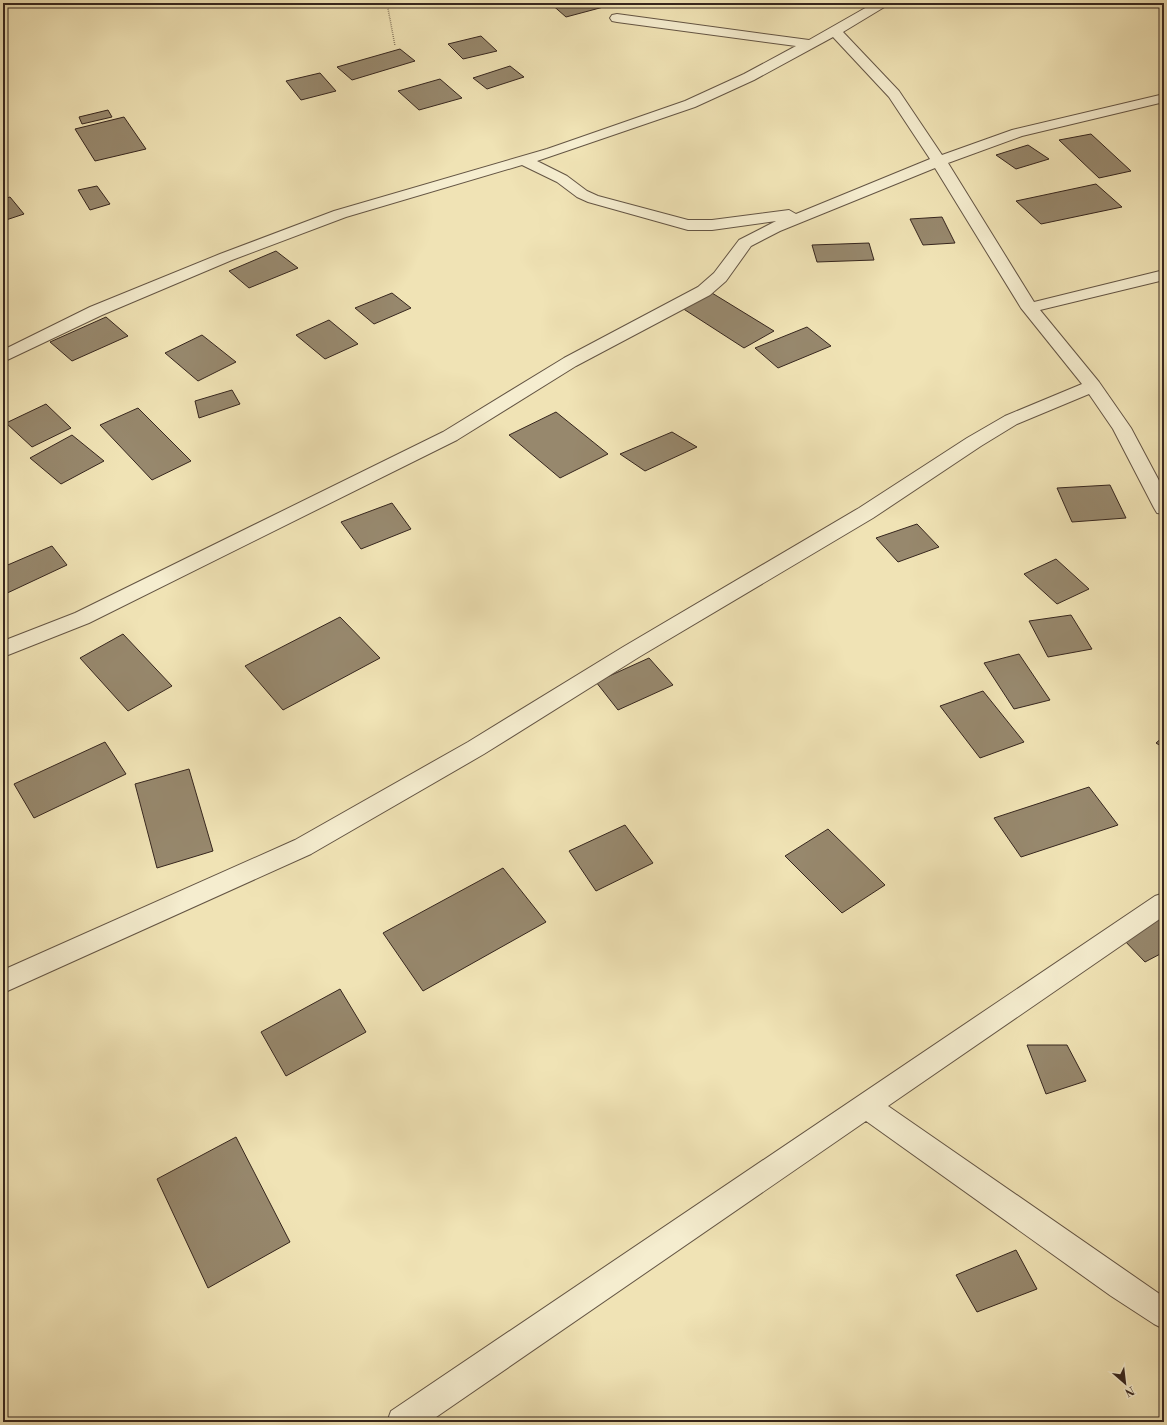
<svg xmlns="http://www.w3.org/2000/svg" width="1167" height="1425" font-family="'Libre Bodoni',serif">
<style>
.building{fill:#97886d;stroke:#36261e}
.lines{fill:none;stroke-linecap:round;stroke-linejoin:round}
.minor-casing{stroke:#645544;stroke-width:2}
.path{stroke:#36261e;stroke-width:1.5;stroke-dasharray:0.5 1.5;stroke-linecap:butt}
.minor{fill:#f5edcf;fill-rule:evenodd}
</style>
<rect width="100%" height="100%" fill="#f0e3b5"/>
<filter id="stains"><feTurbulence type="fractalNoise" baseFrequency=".005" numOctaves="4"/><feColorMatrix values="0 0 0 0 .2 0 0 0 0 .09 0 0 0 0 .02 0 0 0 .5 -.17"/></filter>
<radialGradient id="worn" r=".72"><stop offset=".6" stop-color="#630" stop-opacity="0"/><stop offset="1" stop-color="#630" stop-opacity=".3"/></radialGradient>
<path class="building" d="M550,3H608L611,5L566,17Z
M481,36L497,51L463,59L448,44Z
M400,49L415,61L352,80L337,67Z
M510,66L524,77L487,89L473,78Z
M320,73L336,91L301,100L286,81Z
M440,79L462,98L419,110L398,91Z
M108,110L112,117L82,124L79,117Z
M124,117L146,149L95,161L75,129Z
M1091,134L1131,171L1099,178L1059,140Z
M1028,145L1049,159L1016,169L996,155Z
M1096,184L1122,207L1041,224L1016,201Z
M97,186L110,204L90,210L78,190Z
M10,197L24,214L3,221V199Z
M942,217L955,243L923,245L910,219Z
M869,243L874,260L817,262L812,245Z
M276,251L298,268L249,288L229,271Z
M392,293L411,308L374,324L355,308Z
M712,293L774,331L744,348L682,308Z
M106,317L128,336L72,361L50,342Z
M329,320L358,344L325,359L296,335Z
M807,327L831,346L778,368L755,348Z
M202,335L236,362L198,381L165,353Z
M232,390L240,404L199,418L195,401Z
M46,404L71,428L32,447L6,423Z
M138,408L191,461L152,480L100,425Z
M556,412L608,454L560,478L509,435Z
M672,432L697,447L645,471L620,454Z
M72,435L104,461L61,484L30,458Z
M1110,485L1126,518L1072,522L1057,488Z
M392,503L411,529L361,549L341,522Z
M917,524L939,547L898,562L876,538Z
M52,546L67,565L3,595V567Z
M1056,559L1089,589L1057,604L1024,574Z
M1071,615L1092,649L1048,657L1029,621Z
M340,617L380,658L283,710L245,666Z
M123,634L172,686L128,711L80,658Z
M1019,654L1050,700L1014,709L984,663Z
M649,658L673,685L618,710L596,682Z
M983,691L1024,742L980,758L940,706Z
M1164,736V748L1156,743Z
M105,742L126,774L34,818L14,784Z
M189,769L213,851L157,868L135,784Z
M1089,787L1118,825L1021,857L994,818Z
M625,825L653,863L596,891L569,851Z
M828,829L885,885L842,913L785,856Z
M503,868L546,922L423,991L383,933Z
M1164,916V952L1145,962L1122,938Z
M340,989L366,1032L286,1076L261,1032Z
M1027,1045H1067L1086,1081L1046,1094Z
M236,1137L290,1242L208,1288L157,1179Z
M1016,1250L1037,1289L977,1312L956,1275Z"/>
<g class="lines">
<g class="minor-casing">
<path id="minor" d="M874,3H891L843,32L899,91L942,155L1012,130L1164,94V102L1022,136L948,163L1034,302L1164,270V280L1040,310L1099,382L1131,428L1164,490V514L1157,513L1154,508L1113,429L1089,394L1017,424L981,446L873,518L639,657L484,754L311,854L3,993V970L295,840L468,742L623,647L859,508L967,438L1005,416L1082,384L1021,308L935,168L780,231L751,246L726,281L710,295L576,366L457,440L89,623L3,657V641L75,613L443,432L564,358L698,287L714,273L739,240L776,221L712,230H688L588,202L577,197L557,182L522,165L346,217L232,260L102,315L3,362V350L90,307L220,254L334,211L547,149L685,101L744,74L796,46L617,22L612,21L610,18L612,15L617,14L809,40ZM833,37L889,97L930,159L796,214L789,210L712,220H688L598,196L587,191L567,176L537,161L695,107L754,80Z
M1164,893V916L888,1106L1164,1297V1329L1154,1324L1111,1296L866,1121L429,1422H387L391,1411L1155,896Z"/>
</g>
<path class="path" d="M387,3L395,46"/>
<use href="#minor" class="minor"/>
</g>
<rect width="1167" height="1425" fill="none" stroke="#f0e3b5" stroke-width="16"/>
<rect x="4" y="4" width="1159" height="1417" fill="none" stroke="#36261e" stroke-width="2"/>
<rect x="8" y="8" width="1151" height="1409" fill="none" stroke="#36261e"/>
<g transform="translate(1125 1383) rotate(152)" stroke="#f5edcf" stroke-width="3" paint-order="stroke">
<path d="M0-3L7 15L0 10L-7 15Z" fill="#36261e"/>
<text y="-6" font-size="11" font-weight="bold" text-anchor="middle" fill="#36261e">N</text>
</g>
<rect width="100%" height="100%" filter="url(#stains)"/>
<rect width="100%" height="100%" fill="url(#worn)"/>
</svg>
